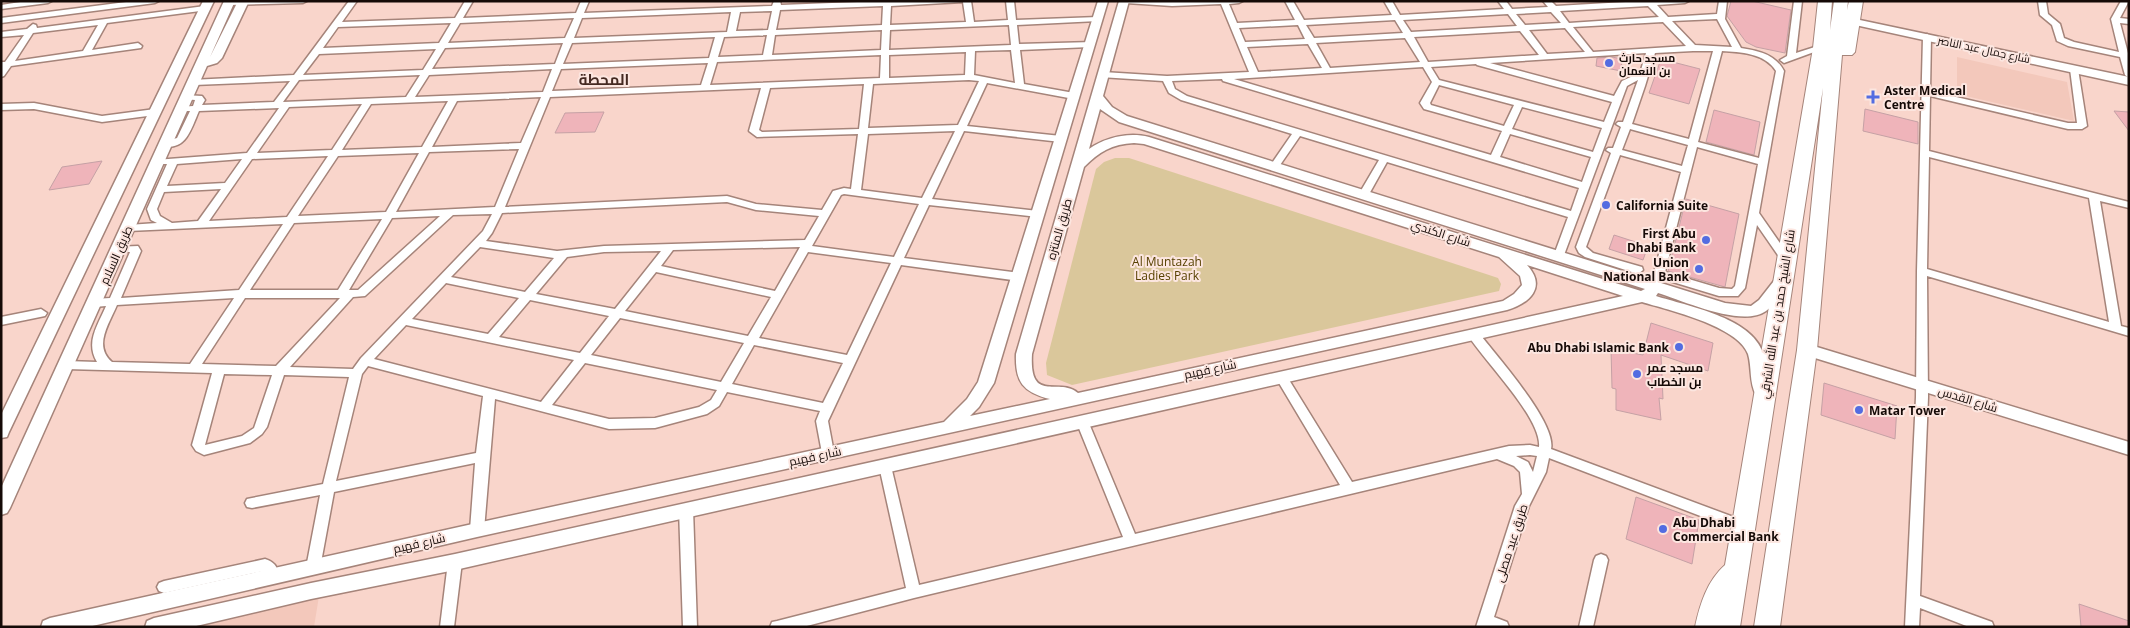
<svg xmlns="http://www.w3.org/2000/svg" width="2130" height="628" font-family="'Open Sans',Cairo,sans-serif">
<style>
.built{fill:#f3c8bb}
.green{fill:#dac79b}
.building{fill:#efb4ba;stroke:#c5a1a5}
.lines{fill:none;stroke-linecap:round;stroke-linejoin:round}
.street-casing{stroke:#a5847a;stroke-width:3}
.secondary-casing{stroke:#a5847a;stroke-width:3}
.highway-casing{stroke:#a5847a;stroke-width:2}
.street{fill:#fff;fill-rule:evenodd}
.secondary{fill:#fff;fill-rule:evenodd}
.highway{fill:#fff;fill-rule:evenodd}
.poi-dot{fill:#536ce1;stroke:#fce6e0;stroke-width:2}
.labels{text-anchor:middle;dominant-baseline:central;stroke-width:4;stroke-linejoin:round;paint-order:stroke}
.far-street-label{font-size:11px;fill:#150a07;stroke:#fce6e0}
.far-poi-label{font-size:11px;font-weight:bold;fill:#150a07;stroke:#fce6e0;text-anchor:start}
.poi-label{font-size:12px;font-weight:bold;fill:#150a07;stroke:#fce6e0;text-anchor:start}
.street-label{font-size:12px;fill:#150a07;stroke:#fce6e0}
.park-label{font-size:12px;fill:#574100;stroke:#fce6e0}
.far-district-label{font-size:15px;font-weight:bold;fill:#442921;stroke:#fce6e0}
</style>
<rect width="100%" height="100%" fill="#f9d5cb"/>
<path class="built" d="M1957,57L2067,82L2074,121L1957,94Z
M319,596L314,627H192Z"/>
<path class="green" d="M1115,158H1129L1486,274L1498,278L1501,284L1499,291L1072,385L1047,375L1046,363L1096,169L1104,162Z"/>
<path class="building" d="M1731,1H1752L1791,10L1785,53L1756,47L1746,42L1727,16Z
M1612,57L1622,59L1621,71L1596,66L1597,58Z
M1661,59L1700,69L1689,104L1649,93Z
M1865,109L1918,122V144L1863,131Z
M1714,110L1760,122L1754,155L1706,142Z
M2114,111L2129,112V131Z
M604,112L595,132L555,133L565,113Z
M102,161L89,184L49,190L62,167Z
M1686,199L1739,214L1725,287L1668,271Z
M1614,235L1648,246L1643,260L1609,249Z
M1651,323L1713,343L1708,371L1661,355L1663,399L1659,398L1661,420L1616,410V389L1612,388L1611,349L1643,355Z
M1824,383L1897,406L1895,439L1821,415Z
M1636,497L1699,520L1692,564L1626,539Z
M2079,604L2129,621V627H2081Z"/>
<g class="lines">
<g class="street-casing">
<path id="street" d="M27,1H52L48,3L1,9V5Z
M134,1H159L155,3L1,23V18Z
M226,1H307L303,3L229,5H226Z
M349,1H357L342,22L455,18L465,1H473L463,18L576,13L581,1H589L584,13L772,6L774,1H780L781,5L883,1H971L974,22L1008,20L1006,1H1014L1016,20L1098,17L1102,19L1098,21L1017,25L1019,44L1093,42V46L1090,47L1020,50L1024,84L1074,93L1079,96L1074,99L987,83L967,126L1061,136L1066,139L1061,142L964,131L932,199L1038,211L1043,214L1038,217L929,205L904,258L1019,273L1024,277L1019,281L901,265L828,421L834,453L832,456L828,458L824,456L822,453L816,421L820,411L727,392L719,406L707,414L655,428L609,429L495,399L484,530L482,534L477,536L472,534L470,530L475,463L334,492L320,568L318,572L313,574L308,572L306,568L320,495L252,508L247,507L245,503L247,499L252,498L323,484L349,377L284,375L267,427L262,434L250,443L204,455L196,451L192,445L212,373L66,369L62,368L60,365L62,362L66,361L97,362C85,342 98,325 106,306L94,307L88,303L94,299L110,298L130,252L114,251L113,249L114,247L138,246L141,251L121,298L239,290L283,224L128,231L123,228L128,225L157,223L151,220L147,209L167,164H155L153,162L155,160L247,153L279,108L199,111C191,129 186,151 163,146V142L177,138L190,111H178V107L193,106L195,100L184,99V95L202,96L205,100L202,105L274,102L290,81L194,85L190,82L191,80L294,75ZM963,2L966,22L890,25L891,6ZM883,6L882,25L776,30L780,10ZM772,11L768,30L736,31L740,12ZM731,12L727,32L574,38L582,18ZM574,18L565,38L448,43L460,23ZM451,23L439,43L323,48L338,27ZM1009,25L1011,45L889,50L890,30ZM882,30L881,50L772,55L775,35ZM767,35L763,55L718,57L724,37ZM715,37L709,58L563,64L572,43ZM563,43L555,64L432,69L445,48ZM436,49L423,70L303,75L319,54ZM1011,50L1015,83L974,75L975,51ZM966,52L965,75L889,78V55ZM881,55L880,78L710,85L717,62ZM708,63L701,85L552,91L561,69ZM552,69L543,92L415,97L429,75ZM420,75L406,97L283,102L299,80ZM969,80L979,81L958,125L868,128L873,84ZM864,84L859,129L762,132L759,130L770,88ZM761,88L749,131L757,137L858,134L851,189L844,188L833,191L822,210L756,204L727,196L505,207L550,97ZM541,97L521,143L432,147L457,101ZM448,101L422,147L342,150L371,104ZM362,104L332,150L257,153L289,107ZM955,131L922,198L861,190L868,134ZM519,149L495,207L396,212L429,152ZM419,153L386,212L298,216L338,156ZM328,156L287,217L209,221L252,159ZM242,159L225,183L167,186L177,164ZM221,189L198,221L172,223L160,216L157,209L164,192ZM844,194L919,204L894,257L812,246L841,195ZM727,202L756,210L819,216L805,240L604,246L557,251L486,241L492,233L502,213ZM492,214L483,231L361,358L353,369L290,367L353,297L365,296L453,215ZM440,216L358,290H349L392,218ZM382,219L338,290H250L294,223ZM480,247L554,258L525,292L451,277ZM800,247L775,291L661,266L673,250ZM661,251L615,309L536,294L567,257L604,252ZM808,252L891,263L847,355L759,338ZM656,272L771,297L748,336L625,311ZM446,283L519,298L488,334L412,319ZM234,298L190,364L112,362C93,346 109,324 117,305ZM245,298H340L276,366L202,364ZM530,300L609,316L580,353L499,337ZM620,318L744,343L721,382L591,355ZM406,325L574,360L541,402L374,359ZM754,345L843,363L823,403L732,384ZM585,363L717,390L711,400L699,407L655,418L609,419L552,405ZM368,366L483,396L476,453L336,481L362,374ZM224,374L272,375L254,428L242,436L205,445Z
M1122,1H1243L1239,3L1229,4L1237,23L1295,20L1285,1H1293L1304,20L1392,15L1384,1H1392L1400,15L1504,9L1498,1H1506L1512,9L1548,7L1543,1H1551L1556,6L1643,1H1689L1685,3L1657,5L1668,17L1717,14L1719,1H1727L1725,19L1741,48C1759,51 1775,54 1784,71L1759,213L1791,259L1790,261H1782L1757,225L1745,288L1738,296H1719L1663,279L1661,283H1653L1652,280L1681,172L1620,155L1586,247L1593,253L1642,267L1643,270L1638,274L1585,257L1579,253L1576,247L1611,153L1606,150L1608,148H1613L1621,127L1616,124L1618,122H1623L1638,80L1627,86L1564,255L1559,259L1554,255L1568,217L1387,162L1368,196H1360L1359,194L1379,160L1300,136L1278,168H1272L1270,166L1292,134L1181,100L1169,93L1163,81L1100,77L1099,75L1103,72L1167,76L1249,72L1221,4L1172,6L1126,3ZM1648,6L1659,17L1569,23L1560,11ZM1551,12L1561,23L1525,25L1516,14ZM1508,14L1517,26L1411,32L1403,20ZM1717,19L1732,47L1695,45L1672,21ZM1395,20L1403,33L1314,38L1306,25ZM1663,22L1686,46L1593,52L1573,27ZM1298,25L1305,39L1245,42L1239,28ZM1565,28L1585,52L1547,54L1529,30ZM1520,31L1539,55L1428,62L1414,37ZM1405,38L1420,62L1330,68L1316,43ZM1308,44L1322,68L1258,72L1247,47ZM1693,51H1713L1689,139L1632,124L1645,86L1655,53ZM1722,51C1740,52 1765,53 1776,71L1759,158L1698,142ZM1646,53L1641,70L1635,75L1622,81L1614,96L1490,63ZM1476,64L1477,65L1612,102L1604,122L1439,80L1431,67ZM1423,67L1432,82L1420,103L1424,109L1502,131L1491,155L1234,79ZM1222,79L1223,81L1579,188L1571,211L1187,96L1175,89L1172,81ZM1439,85L1514,105L1504,126L1431,105L1430,103ZM1522,107L1602,128L1593,152L1512,129ZM1630,129L1688,145L1682,166L1622,150ZM1510,134L1591,157L1582,182L1500,157ZM1697,147L1758,164L1735,286L1732,289L1719,288L1665,272Z
M1794,1H1802L1796,53L1821,45L1825,48L1784,63L1780,60L1787,56Z
M2038,1H2046L2048,14L2060,24L2064,38L2074,42L2119,52L2111,19L2121,1H2129L2120,18L2129,19V24L2120,23L2129,57V78L2125,75L2120,57L2068,46L2057,41L2052,25L2040,15Z
M205,6H208V10L107,23L92,50L138,43L142,46L141,48L11,66L4,76L1,77V62H5L24,35L1,37V32L27,29L33,24L36,25L37,28ZM98,25L83,51L15,61L33,33Z
M1927,34L1931,37L1930,91L2068,123H2077L2070,69L2074,66L2078,69L2087,126L2082,129H2068L1930,96L1929,151L2129,202V208L2100,201L2121,326L2129,328V336L1927,276L1928,397L1920,596L1992,622L1994,627H1969L1920,608L1919,627H1905L1916,397L1917,271L1923,37ZM1929,157L2089,198L2109,322L1927,269Z
M34,103L102,116L155,109L160,112L155,115L102,122L34,109L1,110V104Z
M41,309L47,313L45,316L1,325V317Z
M1474,331L1478,332C1495,354 1557,423 1551,449L1747,522L1749,526L1747,530L1742,532L1737,530L1549,458L1546,472L1529,506L1494,617L1507,622L1509,627H1476L1515,506L1522,494L1520,472L1514,466L1497,459L914,598L803,627H770L772,622L777,621L906,588L879,466L880,462L885,461L890,462L891,466L919,585L1123,537L1076,421L1078,418H1086L1088,421L1135,534L1340,485L1276,378L1278,375H1286L1352,482L1509,446L1530,445L1539,447C1542,418 1484,361 1468,335ZM1530,455L1537,456L1533,472L1528,462L1516,456Z
M686,504L691,505L693,509L697,627H683L679,509L681,505Z
M1601,554L1606,556L1608,560L1593,627H1579L1594,560L1596,556Z
M455,556L460,558L462,562L454,627H440L448,562L450,558Z
M265,559C277,563 280,570 275,581L270,583L265,581L263,571L164,593L159,591L157,587L159,583L164,581Z"/>
</g>
<g class="secondary-casing">
<path id="secondary" d="M203,1H214L9,432L7,437L1,438V415Z
M224,1H235L210,57L238,1H249L222,58L217,63L207,66L10,508L7,513L1,515V488Z
M1098,1H1108L994,383L979,407L970,416L1050,399C1023,392 1015,382 1016,354L1119,1H1129L1103,96L1112,107L1127,116L1725,303L1751,306L1759,300L1777,277H1787L1789,280C1783,290 1776,304 1766,311C1742,328 1684,301 1658,293L1656,296C1687,306 1751,317 1763,353C1767,364 1768,379 1770,391L1768,395L1762,397L1756,395C1749,383 1752,367 1748,354C1738,326 1668,310 1642,302L455,570L311,599L192,627H145L147,621L154,618L311,583L455,554L1623,296L1527,265C1547,287 1530,303 1507,310L477,537L88,627H41L43,621L50,618L477,523L944,422L967,399L978,382ZM1100,109L1119,122L1645,289L1641,291L1149,137C1129,132 1106,137 1089,149ZM1134,143L1144,144L1499,257L1520,276L1522,285L1514,294L1503,301L1078,393C1059,376 1029,405 1032,354L1084,167C1099,152 1112,144 1134,143Z
M1841,16L2129,77V85L1837,21L1835,19Z
M1807,344L2129,442V455L1802,354L1799,350L1802,346Z"/>
</g>
<g class="highway-casing">
<path id="highway" d="M1818,1H1832L1830,30L1834,1H1848L1847,10L1849,1H1863L1855,52L1852,55H1842L1817,350L1780,627H1754L1797,350L1823,88L1740,627H1695C1700,604 1707,581 1725,565L1813,48Z"/>
</g>
<use href="#street" class="street"/>
<use href="#secondary" class="secondary"/>
<use href="#highway" class="highway"/>
</g>
<g class="poi-dot">
<circle cx="1609" cy="63" r="5"/>
<path d="M1870.5 89.5h5v5h5v5h-5v5h-5v-5h-5v-5h5z"/>
<circle cx="1606" cy="205" r="5"/>
<circle cx="1706" cy="240" r="5"/>
<circle cx="1699" cy="269" r="5"/>
<circle cx="1679" cy="347" r="5"/>
<circle cx="1637" cy="374" r="5"/>
<circle cx="1859" cy="410" r="5"/>
<circle cx="1663" cy="529" r="5"/>
</g>
<g class="labels">
<g class="far-street-label">
<text transform="translate(1984 49) rotate(12)">شارع جمال عبد الناصر</text>
</g>
<g class="far-poi-label">
<text x="1619" y="57">مسجد حارث<tspan x="1619" dy="13">بن النعمان</tspan></text>
</g>
<g class="poi-label">
<text x="1884" y="90">Aster Medical<tspan x="1884" dy="14">Centre</tspan></text>
<text x="1616" y="205">California Suite</text>
<text x="1696" y="233" text-anchor="end">First Abu<tspan x="1696" dy="14">Dhabi Bank</tspan></text>
<text x="1689" y="262" text-anchor="end">Union<tspan x="1689" dy="14">National Bank</tspan></text>
<text x="1669" y="347" text-anchor="end">Abu Dhabi Islamic Bank</text>
<text x="1647" y="367">مسجد عمر<tspan x="1647" dy="14">بن الخطاب</tspan></text>
<text x="1869" y="410">Matar Tower</text>
<text x="1673" y="522">Abu Dhabi<tspan x="1673" dy="14">Commercial Bank</tspan></text>
</g>
<g class="street-label">
<text transform="translate(1059 229) rotate(-74)">طريق المنتزه</text>
<text transform="translate(1441 233) rotate(18)">شارع الكندي</text>
<text transform="translate(116 255) rotate(-66)">طريق السلام</text>
<text transform="translate(1777 314) rotate(-81)">شارع الشيخ حمد بن عبد الله الشرقي</text>
<text transform="translate(1210 369) rotate(-12)">شارع فهيم</text>
<text transform="translate(1968 399) rotate(17)">شارع القدس</text>
<text transform="translate(815 456) rotate(-12)">شارع فهيم</text>
<text transform="translate(419 543) rotate(-13)">شارع فهيم</text>
<text transform="translate(1511 543) rotate(-72)">طريق عيد مصلى</text>
</g>
<g class="park-label">
<text x="1167" y="261">Al Muntazah<tspan x="1167" dy="14">Ladies Park</tspan></text>
</g>
<g class="far-district-label">
<text x="604" y="79">المحطة</text>
</g>
</g>
<rect width="2130" height="628" fill="none" stroke="#150a07" stroke-width="5"/>
</svg>
